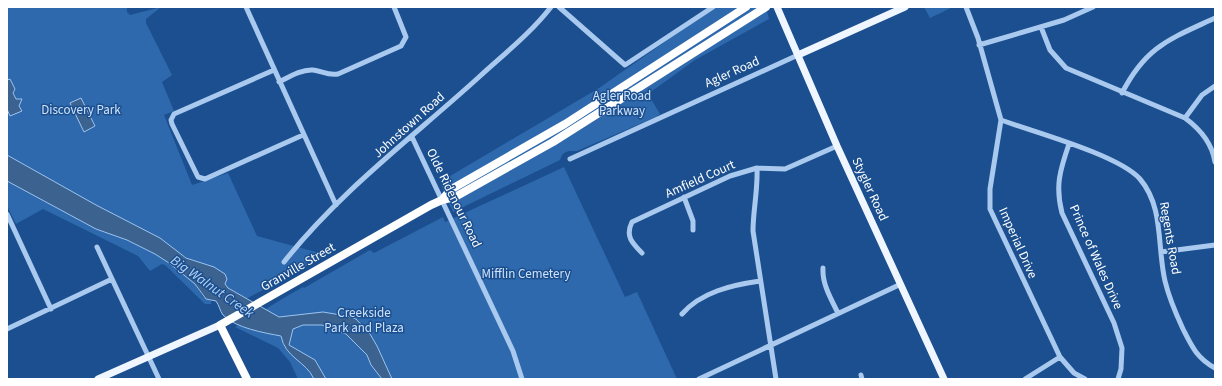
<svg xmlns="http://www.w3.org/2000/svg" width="1222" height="386" font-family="'Source Sans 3',sans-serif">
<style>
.green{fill:#2e69ad}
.water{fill:#3c6290;stroke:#9cc4f0}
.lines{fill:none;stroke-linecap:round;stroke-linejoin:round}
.minor{stroke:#a9c9ee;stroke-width:5}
.major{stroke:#f0f6ff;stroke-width:7}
.highway{stroke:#fff;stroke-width:8}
.labels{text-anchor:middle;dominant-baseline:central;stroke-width:3;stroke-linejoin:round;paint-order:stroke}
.street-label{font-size:13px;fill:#fff;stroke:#1b4f8f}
.park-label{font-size:13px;fill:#cfe3fa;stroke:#1b4f8f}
.water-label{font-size:14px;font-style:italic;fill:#b5d3f5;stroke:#1b4f8f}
</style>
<rect width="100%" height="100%" fill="#1b4f8f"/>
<path class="green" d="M7,7H127V12L130,15L161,7L146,19V23L172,75L162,82L174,111L164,115L192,185L228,173L257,236L327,255L246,299L228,288L191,260L7,155Z
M715,7H766L769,19L695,60L648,94L660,114L656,117L577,151C568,151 563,150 560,160L453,212L440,182L599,88Z
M924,7H953L930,18Z
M564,167L625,297L637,292L677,379H298L290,362L278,348L235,327C258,314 280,300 303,287L304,288L370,250L374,253L443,217L445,222Z
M7,181L96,229L127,240L155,254L169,263L195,284L203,297L211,301V304H205L165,265L162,264L150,271L138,256L43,209L16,224L7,206Z"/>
<path class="water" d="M10,79L15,89L13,93L16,99H22L19,106L22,111L10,116L7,109V80Z
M81,98L95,126L84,132L70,103Z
M7,155L96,205L160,238L186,258L214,267L225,274L227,279L225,284L228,288L279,317L323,312L347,316L356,319L370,334L377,346L392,379H382L371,365L367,355L346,334L322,325H303L293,329L289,345L315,360L326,379H314C306,361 285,358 281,336C265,333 235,328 223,315C220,311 219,305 216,301L206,299L195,284L169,263L155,254L127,240L96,229L7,181Z"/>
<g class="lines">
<path class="minor" d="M246,7L336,205
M559,7L625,65L713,7
M966,7L978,38L1001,120L990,189V209L1060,357L1074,373L1085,379
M1041,27L1050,50L1066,68L1185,118C1200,129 1212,143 1215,162
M979,45L1064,20L1093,7
M274,70L174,114L171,120L172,124L198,177L205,179L303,135
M279,82C289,77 302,69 313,70C322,71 328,76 338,74L401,46L406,37L394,7
M1122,93C1146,46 1170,39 1215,18
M1185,118L1202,95L1215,86
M1001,120C1034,132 1119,155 1140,179C1164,207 1157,247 1165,281C1169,298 1176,314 1183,329C1192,347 1197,358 1215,368
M412,137L513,351L522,379
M1069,144C1060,170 1055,186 1062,213L1114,323L1122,348L1121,369L1118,379
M570,159L798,55
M757,168C758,190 753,210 753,231L776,379
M684,197L693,221V230
M7,214L51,309
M97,247L159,379
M1161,252L1215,245
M642,253C632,243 625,236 632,222L730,176L757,168L785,169L837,146
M284,262C339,192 413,137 479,77C504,54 530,34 551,7
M823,268C822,284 831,299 838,313
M682,314C701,292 732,285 760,281
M7,329L112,279
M861,375L862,379
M699,379L901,284
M1025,379L1060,357"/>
<path class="major" d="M777,7L837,146L944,379
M798,55L905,7
M98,379L220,325"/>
<path class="highway" d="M442,200L450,190L565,124L746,7
M247,379L220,325L431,205L442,200L455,197L553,142L766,7"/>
</g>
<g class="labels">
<g class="street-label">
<text transform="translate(732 72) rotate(-24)">Agler Road</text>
<text transform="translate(409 125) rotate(-42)">Johnstown Road</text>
<text transform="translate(700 179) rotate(-24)">Amfield Court</text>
<text transform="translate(870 189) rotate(65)">Stygler Road</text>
<text transform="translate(454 198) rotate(64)">Olde Ridenour Road</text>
<text transform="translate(1170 238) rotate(80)">Regents Road</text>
<text transform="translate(1018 243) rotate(66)">Imperial Drive</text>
<text transform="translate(1096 257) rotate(66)">Prince of Wales Drive</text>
<text transform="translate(298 267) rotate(-30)">Granville Street</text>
</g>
<g class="park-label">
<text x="622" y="96">Agler Road<tspan x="622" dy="15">Parkway</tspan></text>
<text x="81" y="110">Discovery Park</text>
<text x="526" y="274">Mifflin Cemetery</text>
<text x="364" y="313">Creekside<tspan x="364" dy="15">Park and Plaza</tspan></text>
</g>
<g class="water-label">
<text transform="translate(212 287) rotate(35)">Big Walnut Creek</text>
</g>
</g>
<rect width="1222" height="386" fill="none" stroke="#ffffff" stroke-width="16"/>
</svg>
